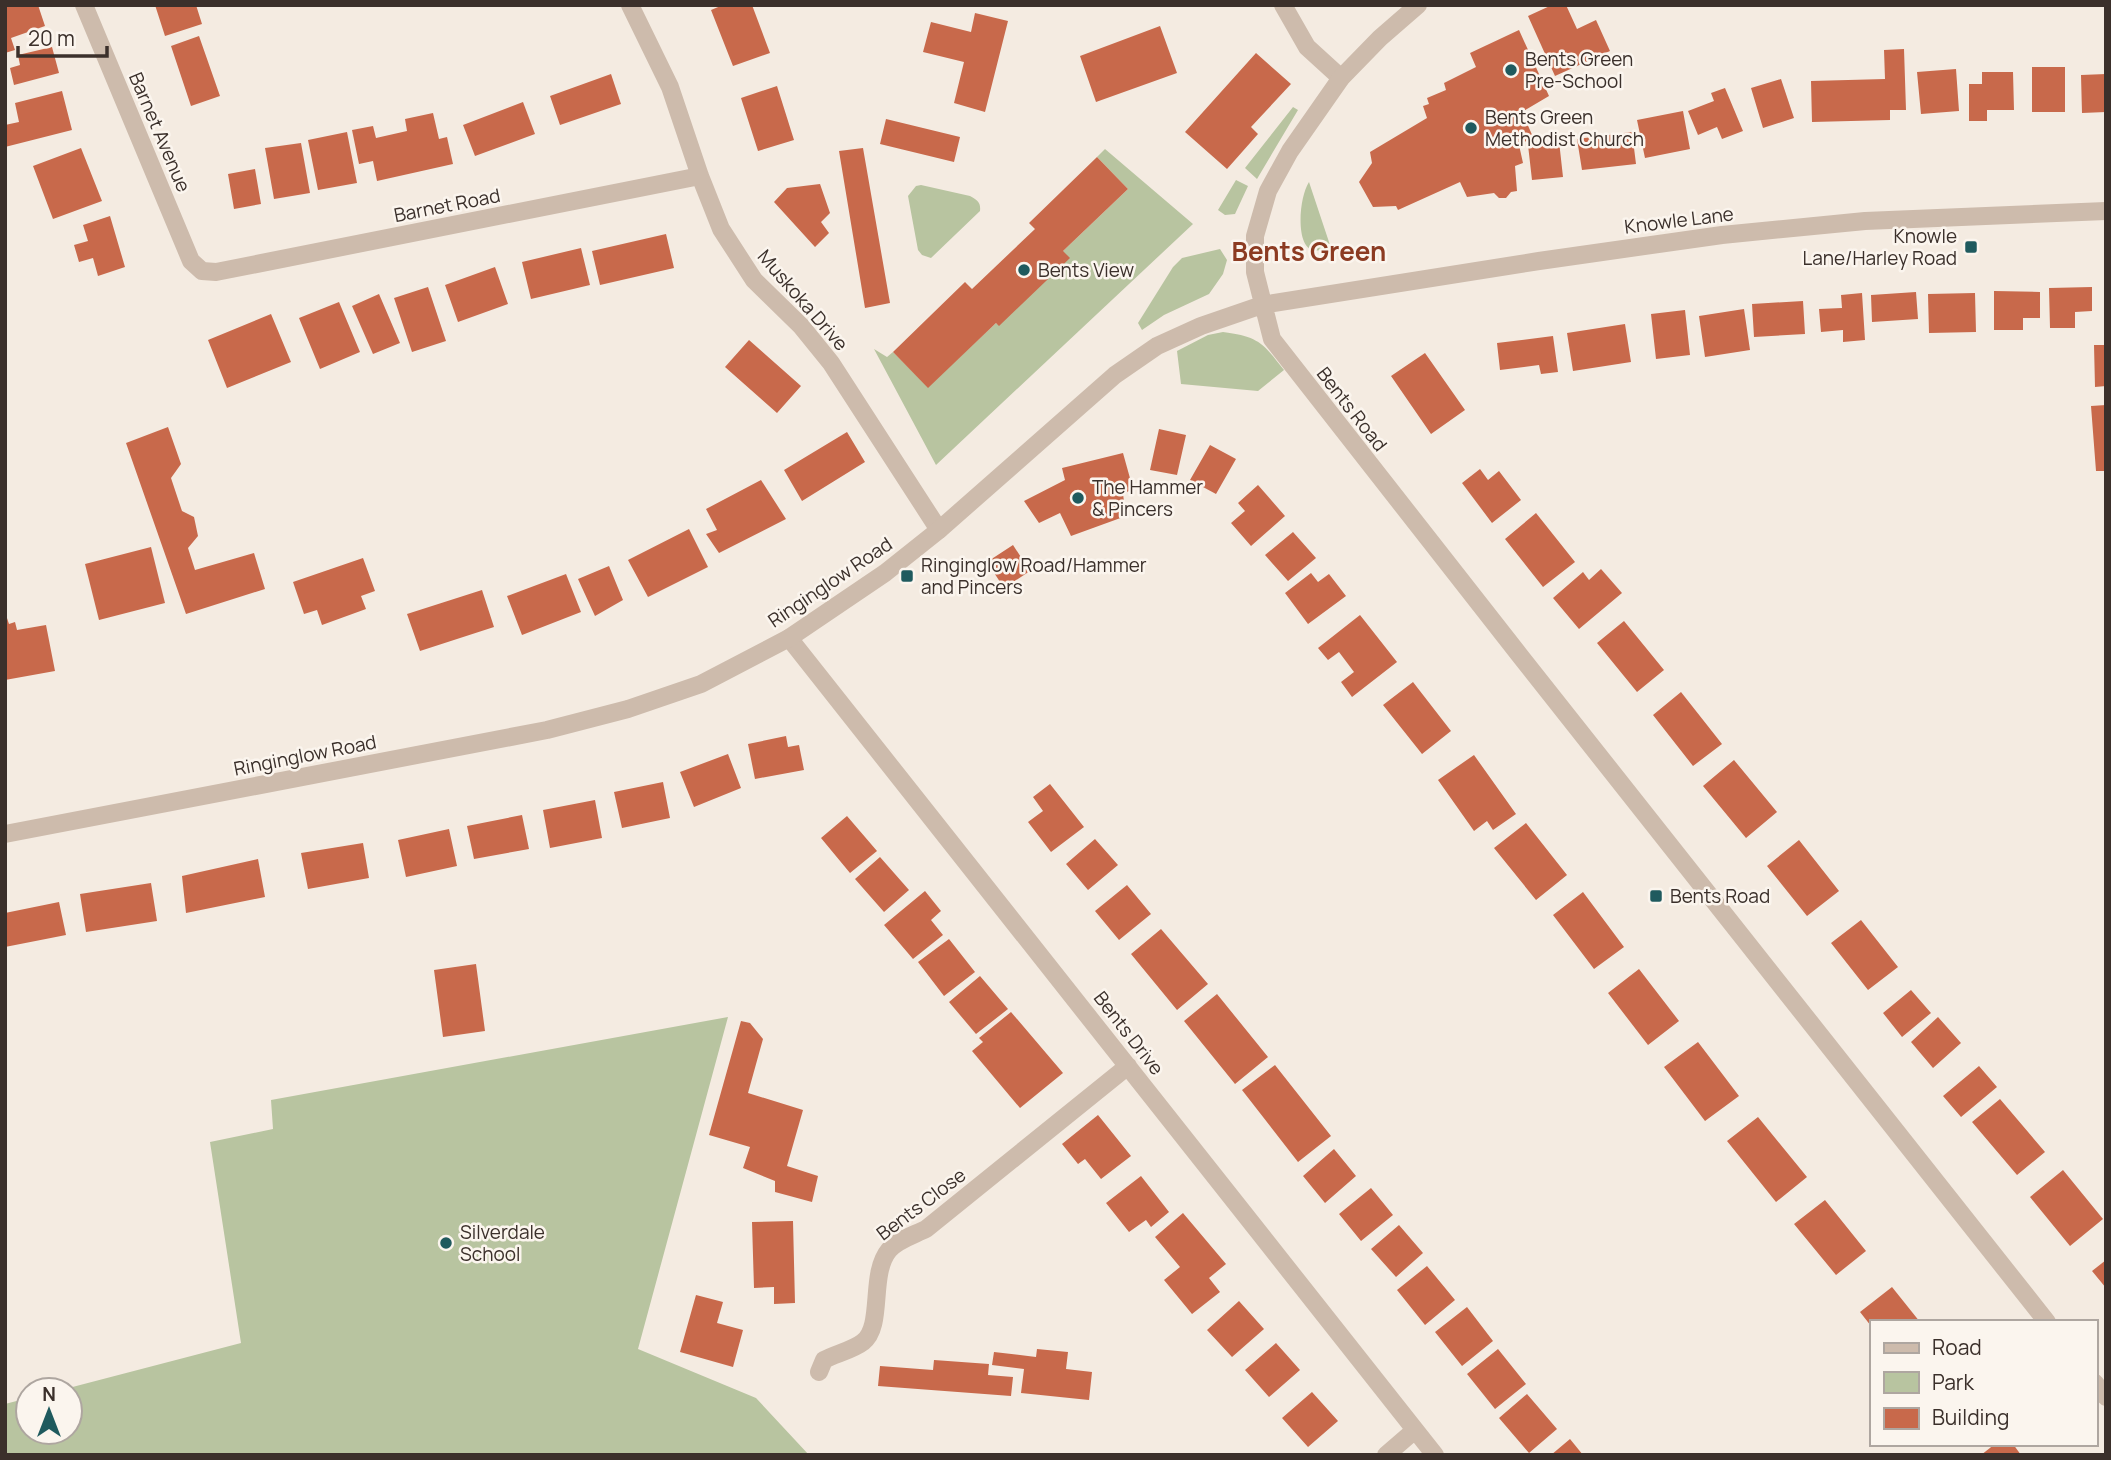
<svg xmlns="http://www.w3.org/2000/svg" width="2111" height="1460" font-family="Manrope,sans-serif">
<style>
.green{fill:#b8c4a0}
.building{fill:#c8694b}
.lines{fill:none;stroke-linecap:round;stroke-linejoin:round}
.minor{stroke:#cdbbac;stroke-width:18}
.tertiary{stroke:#cdbbac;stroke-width:18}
.poi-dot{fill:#1f5a5e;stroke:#fbf5ee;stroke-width:2.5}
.labels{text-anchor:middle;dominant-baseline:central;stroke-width:5;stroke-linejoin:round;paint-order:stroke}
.poi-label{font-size:19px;fill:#3b302b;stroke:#fbf5ee;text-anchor:start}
.street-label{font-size:19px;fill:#3b302b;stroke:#fbf5ee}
.district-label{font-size:26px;font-weight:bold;fill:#8c3b22;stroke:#fbf5ee}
</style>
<rect width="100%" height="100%" fill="#f4ebe1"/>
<path class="green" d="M1293,107L1298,110L1257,179L1245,168Z
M1105,149L1193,224L936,465L874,349L887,357L893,352L928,387L996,323L999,325L1063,251L1128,189L1097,157Z
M1236,180L1248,186L1235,214L1225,215L1218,210Z
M1309,182L1330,245C1293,271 1297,200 1309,182Z
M921,185L970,196C977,200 981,202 980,211L931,258L922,255L918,250L908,196L916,186Z
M1220,249L1227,260L1223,274L1209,294L1164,315L1142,330L1138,323L1173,267L1182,258Z
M1223,332C1259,337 1262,342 1284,370L1258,391L1181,384L1177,351L1208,335Z
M728,1017L638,1349L756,1398L809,1455H5V1404L28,1398V1432H70V1390H61L241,1343L210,1142L273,1129L271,1100Z"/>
<path class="building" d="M5,5H38L45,26L11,38L15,50L5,53Z
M155,5H196L202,24L165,36Z
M723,5H752L770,53L733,66L711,10Z
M1552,5H1566L1577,29L1596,20L1610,51L1555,76L1528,16Z
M975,13L1008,21L985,112L954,103L964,62L923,52L931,22L971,32Z
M1160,26L1177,73L1096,102L1080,56Z
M1519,30L1549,96L1522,112L1533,137L1519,145L1523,163L1515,166L1517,191L1511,192L1506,198H1499L1494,193L1467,197L1460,182L1398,210L1396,206L1373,207L1359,182L1372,163L1370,152L1427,118L1423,106L1429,104L1427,98L1446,90L1444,83L1476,67L1470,53Z
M199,36L220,96L191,106L171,46Z
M52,47L59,73L14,85L10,68L20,65L18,55Z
M1904,49L1906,110H1890V120L1812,122L1811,81L1885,79L1884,50Z
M1256,53L1291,84L1251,127L1258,134L1227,169L1185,132Z
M2032,67H2065V112H2032Z
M1956,69L1959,111L1921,114L1917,72Z
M1982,72H2013L2014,110H1987V121H1969V84H1982Z
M611,74L621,104L560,125L550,96Z
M2106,74V112L2082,113L2081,75Z
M1781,79L1794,118L1763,128L1751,88Z
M777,86L794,140L758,151L741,98Z
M1725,88L1743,131L1722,139L1717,127L1698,135L1688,111L1714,101L1711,93Z
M62,91L72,130L5,147V125L19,122L15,103Z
M523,102L535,134L475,156L463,125Z
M1683,111L1690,149L1645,158L1637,120Z
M433,113L439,139L447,137L453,164L377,181L373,161L359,164L352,130L373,126L376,138L407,131L405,119Z
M886,119L960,137L954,162L880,144Z
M347,132L357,183L318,190L308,140Z
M1632,132L1636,164L1582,170L1577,139Z
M1559,141L1563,177L1532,180L1528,145Z
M301,143L310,193L274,199L265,148Z
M81,148L102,201L53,219L33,166Z
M863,148L890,303L865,308L839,151Z
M1097,157L1128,189L1063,251L1070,258L999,326L996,323L928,388L893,352L965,282L972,289L1035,229L1029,223Z
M255,169L261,204L234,209L228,174Z
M820,184L830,213L821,222L829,233L815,247L774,202L787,188Z
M110,216L125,267L98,276L93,258L79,262L74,245L88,241L83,225Z
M666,234L674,268L600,285L592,251Z
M581,248L590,285L531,299L522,262Z
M495,267L508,304L458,322L445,285Z
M428,287L446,341L412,352L394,298Z
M2092,287V311L2075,312V328H2050L2049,288Z
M1994,291L2040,292V318H2023V330H1994Z
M1916,292L1918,319L1872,322L1871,295Z
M1862,293L1865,340L1843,342V330L1821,332L1819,309L1842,308L1841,295Z
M1975,293L1976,332L1929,333L1928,294Z
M379,294L400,343L373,354L352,306Z
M1803,301L1805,334L1754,337L1752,304Z
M339,302L360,352L320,369L299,318Z
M1744,309L1750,350L1705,357L1699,316Z
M1685,310L1690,355L1656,359L1651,314Z
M271,314L291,362L227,388L208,340Z
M1625,324L1631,362L1573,371L1567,333Z
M1553,336L1558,372L1541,374L1539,365L1500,370L1497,343Z
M749,340L801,386L777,413L725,367Z
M2094,345H2106V386L2095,387Z
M1425,353L1465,410L1431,434L1391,376Z
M2106,405V471H2096L2091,406Z
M168,427L181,464L171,478L182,511L194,517L198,536L188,548L195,570L254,553L265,589L186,614L126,443Z
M1159,429L1186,435L1177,475L1150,470Z
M847,432L865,462L802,501L784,470Z
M1210,445L1236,459L1216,494L1190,480Z
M1123,453L1133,489L1123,494L1126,516L1071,536L1060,513L1039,523L1024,501L1065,480L1062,468Z
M1480,469L1488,480L1499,471L1521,500L1492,523L1462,483Z
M761,480L786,519L719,553L706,534L717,530L706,509Z
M1258,485L1285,516L1251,546L1231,523L1245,511L1238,503Z
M1536,513L1575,562L1543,587L1505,539Z
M689,529L708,567L648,597L628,560Z
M1293,532L1316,558L1288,581L1265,555Z
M1013,545L1030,571L1004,588L987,562Z
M151,547L165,603L99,620L85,564Z
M363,558L375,591L361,596L366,609L322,625L317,610L304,614L293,582Z
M609,566L623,600L595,616L578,579Z
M1601,569L1622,593L1579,629L1553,598L1583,572L1589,580Z
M1311,573L1318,582L1329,574L1346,596L1308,624L1285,593Z
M566,574L581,612L522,635L507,596Z
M482,590L494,627L420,651L407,614Z
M5,612L9,624L15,622L17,630L46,625L55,671L5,680Z
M1360,615L1397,662L1352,697L1341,682L1354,672L1339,652L1328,660L1318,648Z
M1624,621L1664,670L1637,692L1597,643Z
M1413,682L1451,731L1422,754L1383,705Z
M1681,692L1722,744L1693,766L1653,715Z
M786,736L788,747L799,745L804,770L755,779L748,744Z
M728,754L741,788L694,807L680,772Z
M1474,755L1516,814L1493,830L1487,821L1474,831L1438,780Z
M1734,760L1777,812L1746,838L1703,786Z
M663,782L670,818L622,828L614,792Z
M1050,784L1084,827L1051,852L1028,822L1043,811L1033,797Z
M595,800L602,838L550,848L543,810Z
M522,815L529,849L474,859L467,826Z
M847,816L877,851L850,873L821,838Z
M1526,823L1567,875L1536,900L1494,848Z
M449,829L457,866L406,877L398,840Z
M1095,839L1118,865L1088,890L1066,864Z
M1799,840L1839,891L1807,916L1767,866Z
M363,843L369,878L308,889L301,853Z
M880,857L909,890L884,912L855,879Z
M258,859L265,897L186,913L182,876Z
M151,883L157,921L86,932L80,894Z
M1127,885L1151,914L1119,940L1095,911Z
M925,891L941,911L931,920L943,935L913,959L884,925Z
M1583,892L1624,947L1594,969L1553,915Z
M59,902L66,935L5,947V913Z
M1861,920L1898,967L1868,990L1831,943Z
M1161,929L1208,984L1177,1010L1131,954Z
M949,939L975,972L944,996L918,962Z
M476,964L485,1031L443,1037L434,970Z
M1639,969L1679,1021L1648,1045L1608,993Z
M980,976L1008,1009L976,1034L949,1002Z
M1911,990L1931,1013L1902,1037L1883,1013Z
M1217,994L1268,1057L1235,1084L1184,1021Z
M1011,1012L1063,1073L1020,1108L972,1051L983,1042L979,1038Z
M1938,1017L1961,1043L1933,1068L1911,1042Z
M741,1021L750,1023L763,1039L748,1093L803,1110L787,1166L818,1176L812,1202L775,1192V1181L743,1168L750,1147L709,1135Z
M1698,1042L1739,1096L1705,1121L1664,1067Z
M1275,1065L1331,1136L1298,1162L1242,1090Z
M1979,1066L1997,1087L1961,1117L1943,1096Z
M2000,1099L2045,1152L2017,1175L1972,1122Z
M1098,1115L1131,1156L1101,1179L1085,1159L1078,1164L1062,1144Z
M1758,1117L1807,1177L1776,1202L1727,1141Z
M1334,1149L1356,1176L1325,1203L1303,1176Z
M2063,1170L2103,1219L2070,1246L2030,1197Z
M1141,1176L1169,1212L1151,1227L1146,1220L1129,1232L1106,1203Z
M1371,1188L1393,1215L1361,1241L1339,1214Z
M1825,1200L1866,1251L1836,1275L1794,1224Z
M1183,1213L1226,1264L1209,1278L1220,1292L1192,1314L1164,1280L1180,1267L1155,1237Z
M793,1221L795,1303L774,1304V1287L754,1288L752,1222Z
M1399,1225L1423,1253L1396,1277L1371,1249Z
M2106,1260V1288L2092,1271Z
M1427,1266L1455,1300L1425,1325L1397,1290Z
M1892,1287L1920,1322H1871V1326L1860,1312Z
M696,1295L723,1302L717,1323L743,1330L733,1367L680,1352Z
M1239,1301L1264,1329L1232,1357L1207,1330Z
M1467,1307L1493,1341L1462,1366L1435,1332Z
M1276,1343L1300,1370L1269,1397L1245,1370Z
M1037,1349L1068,1352L1066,1369L1092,1372L1089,1400L1021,1393L1024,1369L992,1365L994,1352L1036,1357Z
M1498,1349L1526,1384L1495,1409L1467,1374Z
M934,1360L989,1364L988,1375L1013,1377L1011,1396L878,1386L880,1366L933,1370Z
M1312,1392L1338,1421L1308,1447L1282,1418Z
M1527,1394L1557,1429L1529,1453L1499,1418Z
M1570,1439L1583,1455H1551Z
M1995,1444H2013L2021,1455H1981Z"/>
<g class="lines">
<path class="minor" d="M84,5L191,261L202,271L216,272L700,176
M630,5L670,87L700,176L721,229L754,280L801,326L831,363L939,530
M1283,5L1307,47L1341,78
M789,638L1435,1455
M819,1372L824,1360C835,1354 853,1350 863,1342C884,1326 869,1274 889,1250C897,1240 914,1235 926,1229L1128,1066
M1386,1455L1415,1430"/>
<path class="tertiary" d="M1418,5L1380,38L1341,78L1290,151L1268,191L1255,236V272L1272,339L1521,657L2047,1322
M5,834L547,730L628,709L701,684L789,638L885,573L939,530L1115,375L1157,346L1201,326L1262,305L1539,261L1722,235L1865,221L2106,211
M2095,1383L2106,1397"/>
</g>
<g class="poi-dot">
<circle cx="1511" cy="70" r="7"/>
<circle cx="1471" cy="128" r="7"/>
<rect x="1964" y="240" width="14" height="14" rx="3.5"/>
<circle cx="1024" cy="270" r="7"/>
<circle cx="1078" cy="498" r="7"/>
<rect x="900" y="569" width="14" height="14" rx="3.5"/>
<rect x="1649" y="889" width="14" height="14" rx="3.5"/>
<circle cx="446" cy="1243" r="7"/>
</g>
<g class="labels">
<g class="poi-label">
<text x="1525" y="59">Bents Green<tspan x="1525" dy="22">Pre-School</tspan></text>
<text x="1485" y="117">Bents Green<tspan x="1485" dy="22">Methodist Church</tspan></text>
<text x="1957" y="236" text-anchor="end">Knowle<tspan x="1957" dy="22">Lane/Harley Road</tspan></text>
<text x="1038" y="270">Bents View</text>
<text x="1092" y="487">The Hammer<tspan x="1092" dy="22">&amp; Pincers</tspan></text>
<text x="921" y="565">Ringinglow Road/Hammer<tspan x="921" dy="22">and Pincers</tspan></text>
<text x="1670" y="896">Bents Road</text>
<text x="460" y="1232">Silverdale<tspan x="460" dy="22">School</tspan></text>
</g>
<g class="street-label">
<text transform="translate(160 132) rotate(67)">Barnet Avenue</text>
<text transform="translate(447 205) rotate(-11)">Barnet Road</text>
<text transform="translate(1679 220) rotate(-7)">Knowle Lane</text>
<text transform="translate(803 300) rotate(49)">Muskoka Drive</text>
<text transform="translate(1352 409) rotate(52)">Bents Road</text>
<text transform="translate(830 582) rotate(-34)">Ringinglow Road</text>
<text transform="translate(305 755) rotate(-11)">Ringinglow Road</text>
<text transform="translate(1129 1033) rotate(52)">Bents Drive</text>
<text transform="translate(921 1204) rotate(-37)">Bents Close</text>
</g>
<g class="district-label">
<text x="1309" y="251">Bents Green</text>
</g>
</g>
<rect width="2111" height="1460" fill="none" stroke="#3b302b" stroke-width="14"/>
<rect x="1870" y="1320" width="228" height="126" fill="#fbf5ee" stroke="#aea6a0" stroke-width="2"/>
<rect x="1884" y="1343" width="35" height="10" fill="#cdbbac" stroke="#aea6a0" stroke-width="2"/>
<text x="1932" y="1355" font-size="21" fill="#3b302b">Road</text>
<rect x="1884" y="1372" width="35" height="21" fill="#b8c4a0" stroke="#aea6a0" stroke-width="2"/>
<text x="1932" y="1390" font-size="21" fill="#3b302b">Park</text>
<rect x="1884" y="1408" width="35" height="21" fill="#c8694b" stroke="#aea6a0" stroke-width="2"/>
<text x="1932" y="1425" font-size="21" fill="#3b302b">Building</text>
<g transform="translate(49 1411)"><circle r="33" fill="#fbf5ee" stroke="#aea6a0" stroke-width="2"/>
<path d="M0-5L12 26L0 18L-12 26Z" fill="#1f5a5e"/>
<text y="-10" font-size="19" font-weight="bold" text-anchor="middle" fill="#3b302b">N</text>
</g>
<path d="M18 46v10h89v-10" fill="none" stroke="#3b302b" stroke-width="3.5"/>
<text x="28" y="46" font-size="21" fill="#3b302b" stroke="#fbf5ee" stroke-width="5" paint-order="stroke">20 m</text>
</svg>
